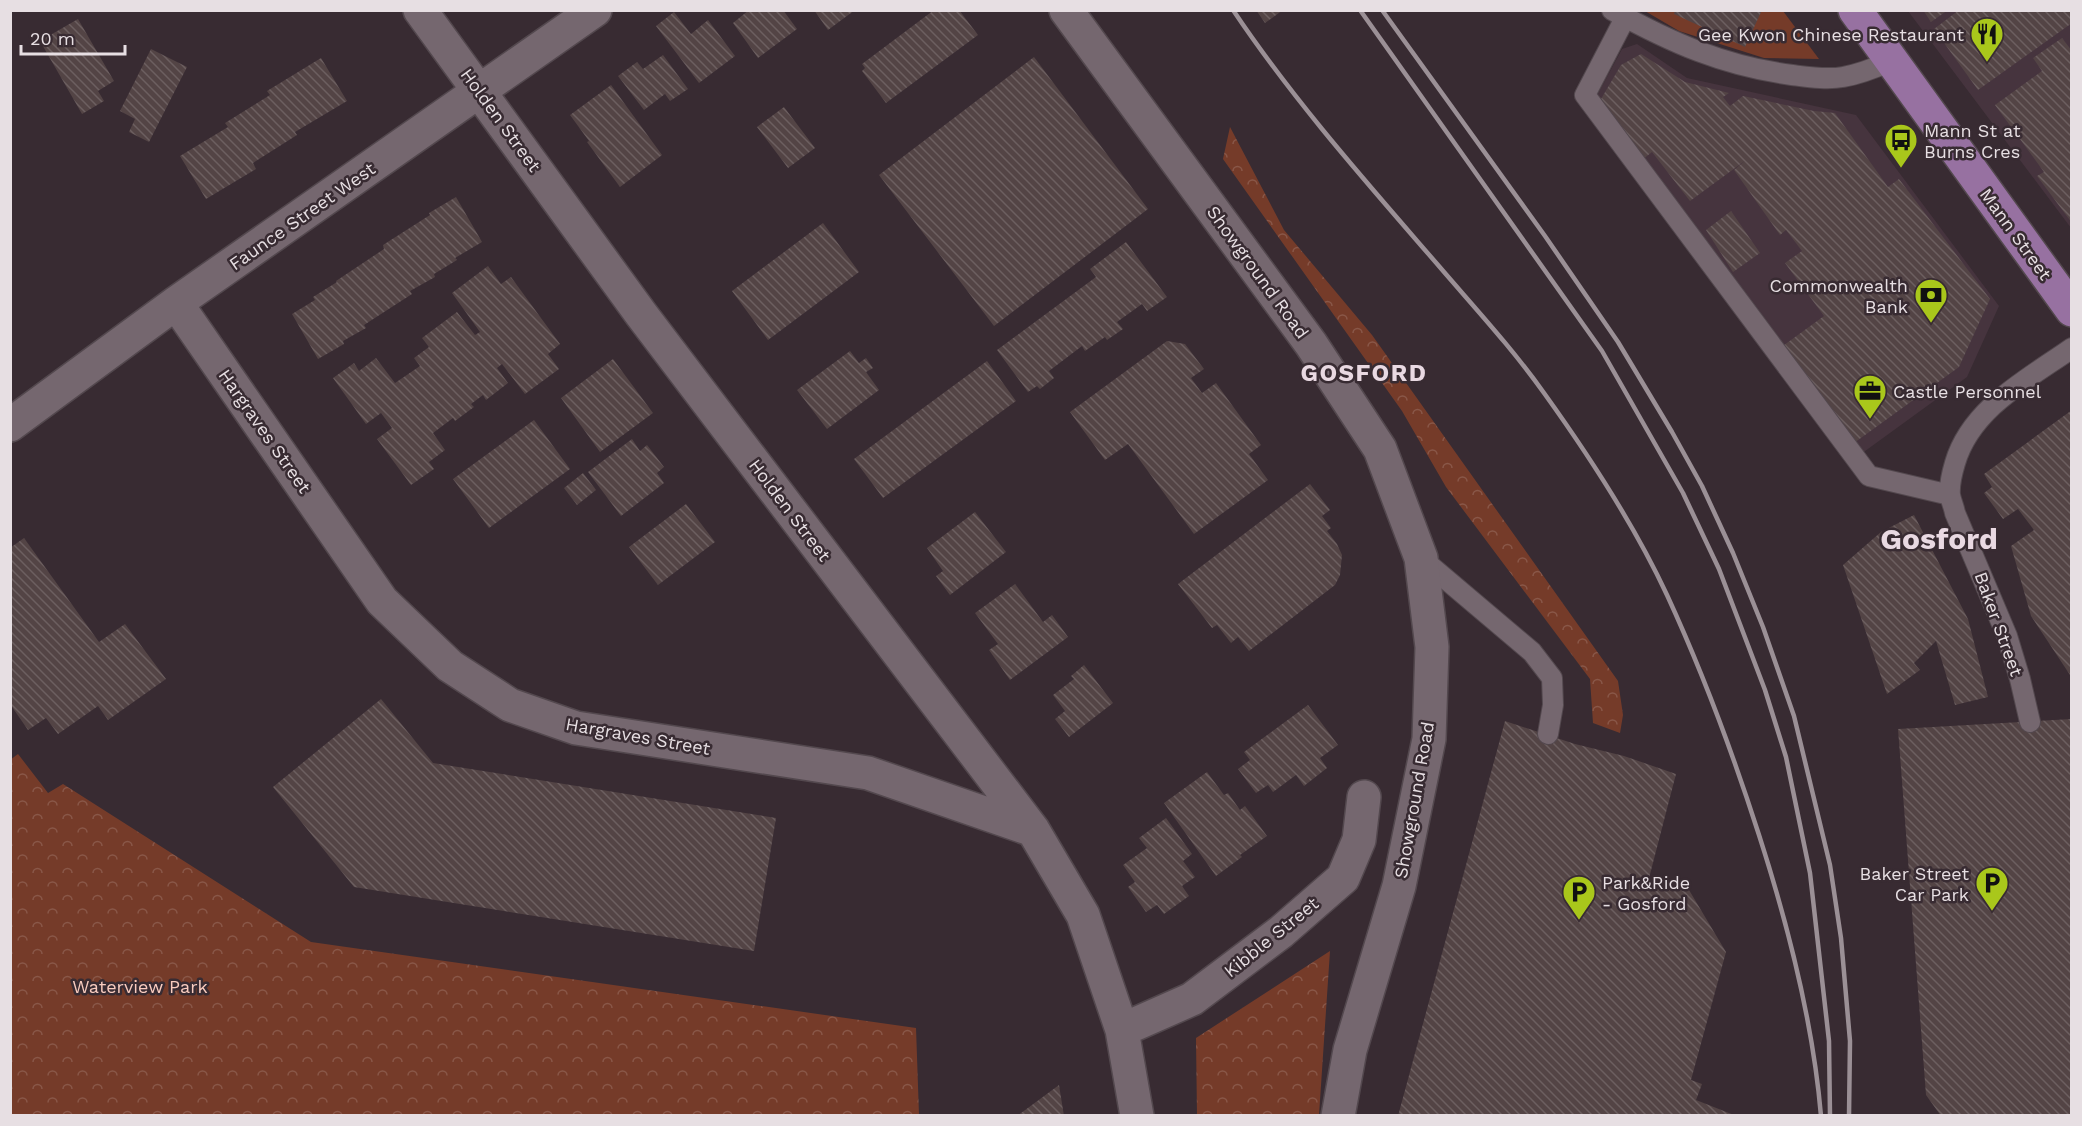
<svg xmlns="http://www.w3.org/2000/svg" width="2082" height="1126" font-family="'Work Sans',sans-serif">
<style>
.built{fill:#46343e}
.forest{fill:url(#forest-crowns)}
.park{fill:#753b29}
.building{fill:url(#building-back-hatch)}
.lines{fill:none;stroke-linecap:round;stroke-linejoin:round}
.lane-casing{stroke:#53484e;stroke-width:22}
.street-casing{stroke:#53484e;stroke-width:36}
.secondary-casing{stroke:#53484e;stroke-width:36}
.primary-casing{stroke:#53484e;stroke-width:36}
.lane{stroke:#75676f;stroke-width:20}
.street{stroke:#75676f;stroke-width:33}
.secondary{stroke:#75676f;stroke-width:33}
.primary{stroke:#9771a1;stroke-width:33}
.rail{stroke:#9b9096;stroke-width:4.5}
.labels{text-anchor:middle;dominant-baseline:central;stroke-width:5;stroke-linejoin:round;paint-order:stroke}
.poi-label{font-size:18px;fill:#e7dfe3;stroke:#382b32;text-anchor:end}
.street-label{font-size:18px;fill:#e7dfe3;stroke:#382b32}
.park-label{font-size:18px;fill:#f9ccbf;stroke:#382b32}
.district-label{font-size:24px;font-weight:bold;letter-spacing:1.5px;fill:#e9d9e2;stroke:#382b32}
.town-label{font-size:30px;font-weight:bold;fill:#e9d9e2;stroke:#382b32}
</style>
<defs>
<pattern id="forest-crowns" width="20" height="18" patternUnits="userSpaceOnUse" patternTransform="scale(1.5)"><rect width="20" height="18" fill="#753b29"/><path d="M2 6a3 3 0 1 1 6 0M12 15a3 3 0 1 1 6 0" fill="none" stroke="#895748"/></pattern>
<pattern id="building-back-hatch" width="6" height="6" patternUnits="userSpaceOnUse" patternTransform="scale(1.5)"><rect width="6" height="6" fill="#534445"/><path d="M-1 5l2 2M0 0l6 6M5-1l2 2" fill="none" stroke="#6c5f60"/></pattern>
</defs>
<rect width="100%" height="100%" fill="#382b32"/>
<path class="built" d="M1908,11H2071V228Z
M1637,44L1687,78L1856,115L1999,306L1967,377L1850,462L1595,99L1622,49Z"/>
<path class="forest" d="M1230,127L1284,230L1372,335L1618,681L1623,715L1620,733L1593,723L1590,679L1446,487L1402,411L1223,159Z
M18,754L48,793L63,784L311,942L916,1028L919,1115H11L10,760Z
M1330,951L1319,1115H1197L1196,1038Z"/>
<path class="park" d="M1645,11H1783L1819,59L1764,58L1679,31Z"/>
<path class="building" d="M749,10H783L797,29L758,58L733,23Z
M814,10H855L828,30Z
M934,10H959L978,35L886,103L862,71L865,68L862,64Z
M1256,10H1283L1265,23Z
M1675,10H1762L1745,47L1674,14Z
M1923,10H1948L1931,22Z
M1959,10H2072V23L1978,90L1934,29Z
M674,12L691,34L708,20L735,56L699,83L656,26Z
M78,19L114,81L98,91L104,101L82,114L40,41Z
M2062,38L2072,51V223L2037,176L2044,172L1995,105L2042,71L2033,58Z
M151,49L187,67L149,142L129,132L135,119L120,111Z
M1641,54L1685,82L1729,93L1723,97L1730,106L1743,96L1814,111L1835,113L1888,187L1899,179L1990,299L1959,367L1854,443L1780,348L1824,316L1785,263L1802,251L1786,230L1780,235L1734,170L1746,160L1690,201L1652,152L1642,160L1601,99L1621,65Z
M663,55L688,89L670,101L665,94L644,110L618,76L637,62L643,69Z
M1034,57L1148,209L994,326L879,175Z
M321,58L347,101L295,132L297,135L253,163L256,169L206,199L180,156L228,127L225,123L270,95L267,91Z
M611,85L662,155L620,187L587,142L589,141L570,115Z
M784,107L815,148L788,168L757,127Z
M456,197L482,242L455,258L457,260L434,274L435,277L410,291L412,294L364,325L366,328L343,341L344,344L318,359L292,314L315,300L313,297L337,282L336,281L384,249L383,245L430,215L429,213Z
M1731,211L1760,253L1733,272L1706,230Z
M823,223L859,272L768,340L732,291Z
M1126,242L1167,297L1147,311L1142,304L1117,322L1123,329L1107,340L1105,337L1085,351L1082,346L1049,371L1054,378L1040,389L1037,386L1028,392L997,350L1096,277L1090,269Z
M488,266L501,284L511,277L560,344L548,354L559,369L525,394L502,364L497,368L508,383L486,400L483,395L471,404L474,407L455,421L453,418L433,433L445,450L429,462L434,469L411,485L377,439L392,428L381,413L366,424L333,378L354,363L359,371L376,358L395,383L420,366L414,358L429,347L422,338L457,312L475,335L480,332L452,293Z
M1167,341L1185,344L1204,369L1191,378L1202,393L1216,383L1261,445L1249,454L1268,480L1194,534L1128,444L1105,460L1070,412Z
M850,351L859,363L866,358L873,368L866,372L879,390L827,429L797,390Z
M613,359L653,413L600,452L561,398Z
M987,361L1016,401L883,498L854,459Z
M2072,410V678L2031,616L2011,546L2034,530L2018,509L2003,519L1984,493L1992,487L1984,474Z
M534,420L570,469L489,528L453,479Z
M632,439L640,451L647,445L664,467L657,473L664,483L621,516L588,472Z
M583,473L596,490L577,505L564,488Z
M1310,484L1330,510L1322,516L1331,528L1327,531L1337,544L1342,555L1340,575L1335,585L1249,651L1238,637L1231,643L1217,625L1212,628L1178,584Z
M686,504L715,542L658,585L629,547Z
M975,512L1006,552L950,595L936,576L943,571L927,548Z
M1914,515L1968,619L1988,697L1955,705L1936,641L1914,663L1920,670L1887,694L1843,565L1881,532Z
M24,538L99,642L125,624L166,679L108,720L98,706L58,734L46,718L28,730L10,704V548Z
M1015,584L1043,622L1052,615L1068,637L1010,680L989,650L998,644L975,613Z
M1084,665L1113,703L1069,737L1055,719L1065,711L1053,695L1074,679L1071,676Z
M381,699L433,763L776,818L754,951L354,887L273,787Z
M1308,705L1338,745L1320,758L1327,768L1304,786L1296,775L1273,792L1268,785L1256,793L1238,769L1250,760L1244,752Z
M2072,719V1116H1941L1926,1095L1898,729Z
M1505,721L1575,744L1624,756L1676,774L1648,882L1689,890L1726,952L1691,1080L1702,1084L1696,1100L1734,1115L1398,1116Z
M1207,772L1224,795L1228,793L1240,810L1245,806L1267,836L1240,855L1242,857L1216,876L1164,803Z
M1166,818L1192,854L1183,861L1195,877L1182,886L1189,896L1164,914L1157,905L1146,912L1128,887L1135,882L1123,865L1147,848L1139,838Z
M1059,1085L1064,1116H1017Z"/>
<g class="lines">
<g class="lane-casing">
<path id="lane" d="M1612,10C1672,43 1724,66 1792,75C1808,77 1827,80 1843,77C1860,74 1875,68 1891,61
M1625,18L1585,95L1869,476L1950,495
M1421,558L1532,652L1552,678L1553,705L1548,734
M2030,722L2020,679L2007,636L1955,513C1954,507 1951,501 1950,495C1949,484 1952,473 1955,463C1971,408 2028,379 2072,348"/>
</g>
<g class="street-casing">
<path id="street" d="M420,10L641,314L1033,830L1083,915L1122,1030L1137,1116
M176,303L382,601L450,666L510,705L576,728L868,773L1033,830
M10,425L176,303L595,10
M1122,1030L1192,999L1281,932L1343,878L1359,840L1364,797"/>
</g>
<g class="secondary-casing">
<path id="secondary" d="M1066,10L1311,344L1380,449L1421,558L1432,647L1429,739L1399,886L1350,1050L1338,1116"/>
</g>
<g class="primary-casing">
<path id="primary" d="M1855,10L2072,310"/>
</g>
<use href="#lane" class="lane"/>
<use href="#street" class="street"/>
<use href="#secondary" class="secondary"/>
<use href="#primary" class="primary"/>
<path class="rail" d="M1233,10C1294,101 1367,183 1438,265C1474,307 1512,348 1544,393C1590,457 1634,524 1667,595C1703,673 1733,754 1759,835C1788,925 1813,1021 1821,1116
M1360,10L1602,351L1683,493L1719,569L1765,690L1786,757L1810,873L1829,1041L1830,1116
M1382,10L1545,236L1618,342L1672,432L1702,486L1733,553L1763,627L1794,716L1830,865L1841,938L1850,1041L1849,1116"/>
</g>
<defs>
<g id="restaurant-pin" transform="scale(1.725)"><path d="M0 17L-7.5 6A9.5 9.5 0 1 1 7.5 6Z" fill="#a9c71b" stroke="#382b32"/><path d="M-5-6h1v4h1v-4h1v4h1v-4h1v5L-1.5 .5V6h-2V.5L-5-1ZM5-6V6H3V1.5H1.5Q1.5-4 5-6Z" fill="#111"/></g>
<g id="bus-pin" transform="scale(1.725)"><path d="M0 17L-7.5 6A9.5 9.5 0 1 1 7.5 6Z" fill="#a9c71b" stroke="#382b32"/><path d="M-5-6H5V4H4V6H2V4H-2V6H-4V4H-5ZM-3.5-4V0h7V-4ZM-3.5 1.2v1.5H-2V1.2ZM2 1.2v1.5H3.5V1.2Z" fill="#111"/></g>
<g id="bank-pin" transform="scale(1.725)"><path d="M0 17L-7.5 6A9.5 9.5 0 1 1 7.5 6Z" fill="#a9c71b" stroke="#382b32"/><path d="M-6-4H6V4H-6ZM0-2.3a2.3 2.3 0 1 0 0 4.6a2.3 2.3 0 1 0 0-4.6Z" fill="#111"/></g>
<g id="office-pin" transform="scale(1.725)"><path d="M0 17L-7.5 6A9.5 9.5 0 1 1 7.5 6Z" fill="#a9c71b" stroke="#382b32"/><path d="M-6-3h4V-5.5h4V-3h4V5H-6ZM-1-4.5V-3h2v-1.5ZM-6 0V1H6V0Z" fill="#111"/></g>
<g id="parking-pin" transform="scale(1.725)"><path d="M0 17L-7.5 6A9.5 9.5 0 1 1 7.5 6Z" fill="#a9c71b" stroke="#382b32"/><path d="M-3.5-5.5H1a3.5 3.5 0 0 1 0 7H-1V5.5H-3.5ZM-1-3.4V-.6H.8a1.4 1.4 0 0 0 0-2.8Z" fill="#111"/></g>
</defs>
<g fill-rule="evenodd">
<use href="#restaurant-pin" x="1987" y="34"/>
<use href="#bus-pin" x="1901" y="140"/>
<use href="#bank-pin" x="1931" y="295"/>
<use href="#office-pin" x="1870" y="391"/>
<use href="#parking-pin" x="1992" y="883"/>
<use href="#parking-pin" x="1579" y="892"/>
</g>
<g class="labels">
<g class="poi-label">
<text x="1964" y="34">Gee Kwon Chinese Restaurant</text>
<text x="1924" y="130" text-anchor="start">Mann St at<tspan x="1924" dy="21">Burns Cres</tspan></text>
<text x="1908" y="285">Commonwealth<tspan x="1908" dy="21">Bank</tspan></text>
<text x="1893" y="391" text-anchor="start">Castle Personnel</text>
<text x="1969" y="873">Baker Street<tspan x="1969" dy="21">Car Park</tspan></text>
<text x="1602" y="882" text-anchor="start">Park&amp;Ride<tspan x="1602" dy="21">- Gosford</tspan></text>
</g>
<g class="street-label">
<text transform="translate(501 120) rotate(54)">Holden Street</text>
<text transform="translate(302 216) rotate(-35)">Faunce Street West</text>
<text transform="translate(2016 234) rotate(54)">Mann Street</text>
<text transform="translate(1258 272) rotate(54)">Showground Road</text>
<text transform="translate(265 431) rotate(55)">Hargraves Street</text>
<text transform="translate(790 510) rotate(53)">Holden Street</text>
<text transform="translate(1999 624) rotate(70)">Baker Street</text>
<text transform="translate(638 736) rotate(10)">Hargraves Street</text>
<text transform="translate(1414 800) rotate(-80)">Showground Road</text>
<text transform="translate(1271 937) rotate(-39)">Kibble Street</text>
</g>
<g class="park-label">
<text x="140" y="986">Waterview Park</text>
</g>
<g class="district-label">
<text x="1364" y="373">GOSFORD</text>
</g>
<g class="town-label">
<text x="1939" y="538">Gosford</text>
</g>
</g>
<rect width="2082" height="1126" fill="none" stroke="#e7dfe3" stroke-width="24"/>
<path d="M21 45v9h104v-9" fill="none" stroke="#e7dfe3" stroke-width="3"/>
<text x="30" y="45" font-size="18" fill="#e7dfe3" stroke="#382b32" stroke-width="4.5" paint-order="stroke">20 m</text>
</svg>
